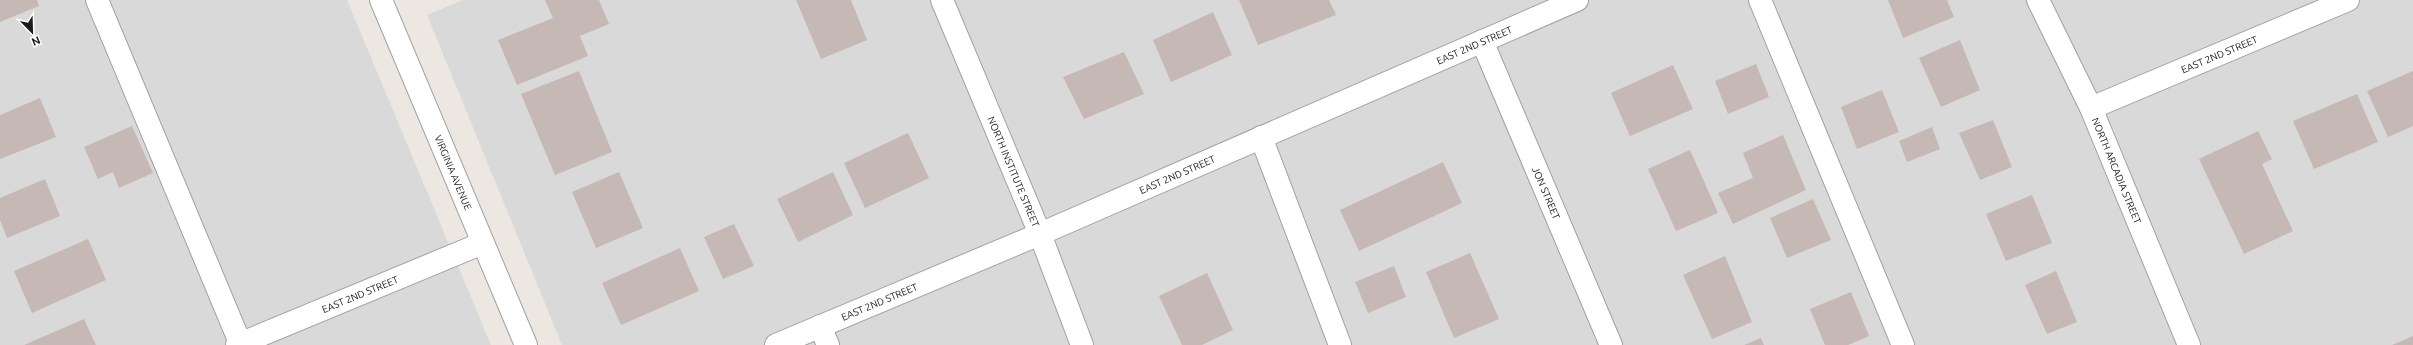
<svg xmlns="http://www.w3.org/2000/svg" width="2413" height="345" font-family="Ubuntu,sans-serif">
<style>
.residential{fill:#dad9d9}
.building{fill:#c5b8b5}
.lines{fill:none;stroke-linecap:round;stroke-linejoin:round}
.minor-casing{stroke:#a0a0a0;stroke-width:24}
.minor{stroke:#fff;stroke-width:22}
.labels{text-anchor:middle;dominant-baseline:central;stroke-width:3;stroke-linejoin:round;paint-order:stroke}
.street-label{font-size:10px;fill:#1c1c1c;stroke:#fff}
</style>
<rect width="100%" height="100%" fill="#ede7e1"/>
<path class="residential" d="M0,0H347L491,345H0Z
M463,0H2413V345H562L427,15Z"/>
<path class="building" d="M0,0H37L39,6L0,22Z
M545,0H599L609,24L580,36L588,56L517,85L498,40L553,18Z
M796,0H851L867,40L821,59Z
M1239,0H1329L1336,15L1258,45Z
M1888,0H1947L1954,17L1903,38Z
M1213,12L1232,55L1171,82L1153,40Z
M1960,40L1980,90L1941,107L1919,58Z
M1124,52L1144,94L1084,119L1063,77Z
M1756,64L1769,97L1728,114L1715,81Z
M1673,65L1693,109L1630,136L1611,93Z
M579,71L612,152L555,175L521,94Z
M2413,71V126L2388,137L2367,91Z
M1882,90L1899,132L1857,149L1841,107Z
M2357,94L2378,142L2314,169L2293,121Z
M40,98L56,137L0,159V115Z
M1993,120L2012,167L1980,180L1959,133Z
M132,126L153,173L119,188L113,172L98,179L84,147Z
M1932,127L1940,149L1907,162L1899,141Z
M2258,131L2272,159L2262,164L2293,231L2244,254L2199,159Z
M908,133L929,178L865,208L844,163Z
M1783,135L1806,190L1733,224L1718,193L1753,178L1743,153Z
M1690,150L1718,213L1676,231L1648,169Z
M1443,162L1462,203L1359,251L1340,210Z
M619,172L643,228L596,248L572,192Z
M833,172L853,215L798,242L777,199Z
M45,179L60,216L7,238L0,220V198Z
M2032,195L2052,243L2006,261L1986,214Z
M1813,199L1831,240L1787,258L1770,218Z
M734,224L754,266L723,279L704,237Z
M88,239L106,280L32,313L14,271Z
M680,248L699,291L621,325L602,283Z
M1470,253L1499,319L1454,338L1426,272Z
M1725,256L1752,322L1712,339L1683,275Z
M1394,266L1406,297L1368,313L1355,282Z
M2056,271L2077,322L2047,334L2025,285Z
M1207,273L1233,330L1202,345H1182L1159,296Z
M1851,292L1869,336L1848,345H1825L1810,309Z
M84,319L96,345H24Z
M2413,336V345H2392Z
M1761,338L1764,345H1744Z"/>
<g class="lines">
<g class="minor-casing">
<g id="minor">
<path d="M97,0L241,345"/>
<path id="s1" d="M381,0L526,345"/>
<path id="s2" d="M942,0L1040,234L1082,345"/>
<path d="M1760,0L1903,345"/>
<path id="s3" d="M2038,0L2091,108L2189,345"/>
<path id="s4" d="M1482,41L1611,345"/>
<path id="s5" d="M2091,108L2348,0"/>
<path d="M1261,137L1340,345"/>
<path d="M820,326L828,345"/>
<path id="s6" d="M237,345L483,243"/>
<path id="s7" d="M776,345L1040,234L1577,0"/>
</g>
</g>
<use href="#minor" class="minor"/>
</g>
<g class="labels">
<g class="street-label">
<text stroke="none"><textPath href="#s7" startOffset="760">EAST 2ND STREET</textPath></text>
<text stroke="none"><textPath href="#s5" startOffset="139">EAST 2ND STREET</textPath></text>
<text stroke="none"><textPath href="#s3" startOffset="188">NORTH ARCADIA STREET</textPath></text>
<text stroke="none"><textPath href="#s2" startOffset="186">NORTH INSTITUTE STREET</textPath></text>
<text stroke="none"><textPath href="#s1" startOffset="187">VIRGINIA AVENUE</textPath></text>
<text stroke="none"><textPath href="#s7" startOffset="436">EAST 2ND STREET</textPath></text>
<text stroke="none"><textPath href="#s4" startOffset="165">JON STREET</textPath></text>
<text stroke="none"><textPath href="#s6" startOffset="133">EAST 2ND STREET</textPath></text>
<text stroke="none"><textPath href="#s7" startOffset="112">EAST 2ND STREET</textPath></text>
</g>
</g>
<g transform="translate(32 32) rotate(157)" stroke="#ffffff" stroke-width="3" paint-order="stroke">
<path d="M0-3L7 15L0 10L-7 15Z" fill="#1c1c1c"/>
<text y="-6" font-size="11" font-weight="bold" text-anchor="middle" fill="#1c1c1c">N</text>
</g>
</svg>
